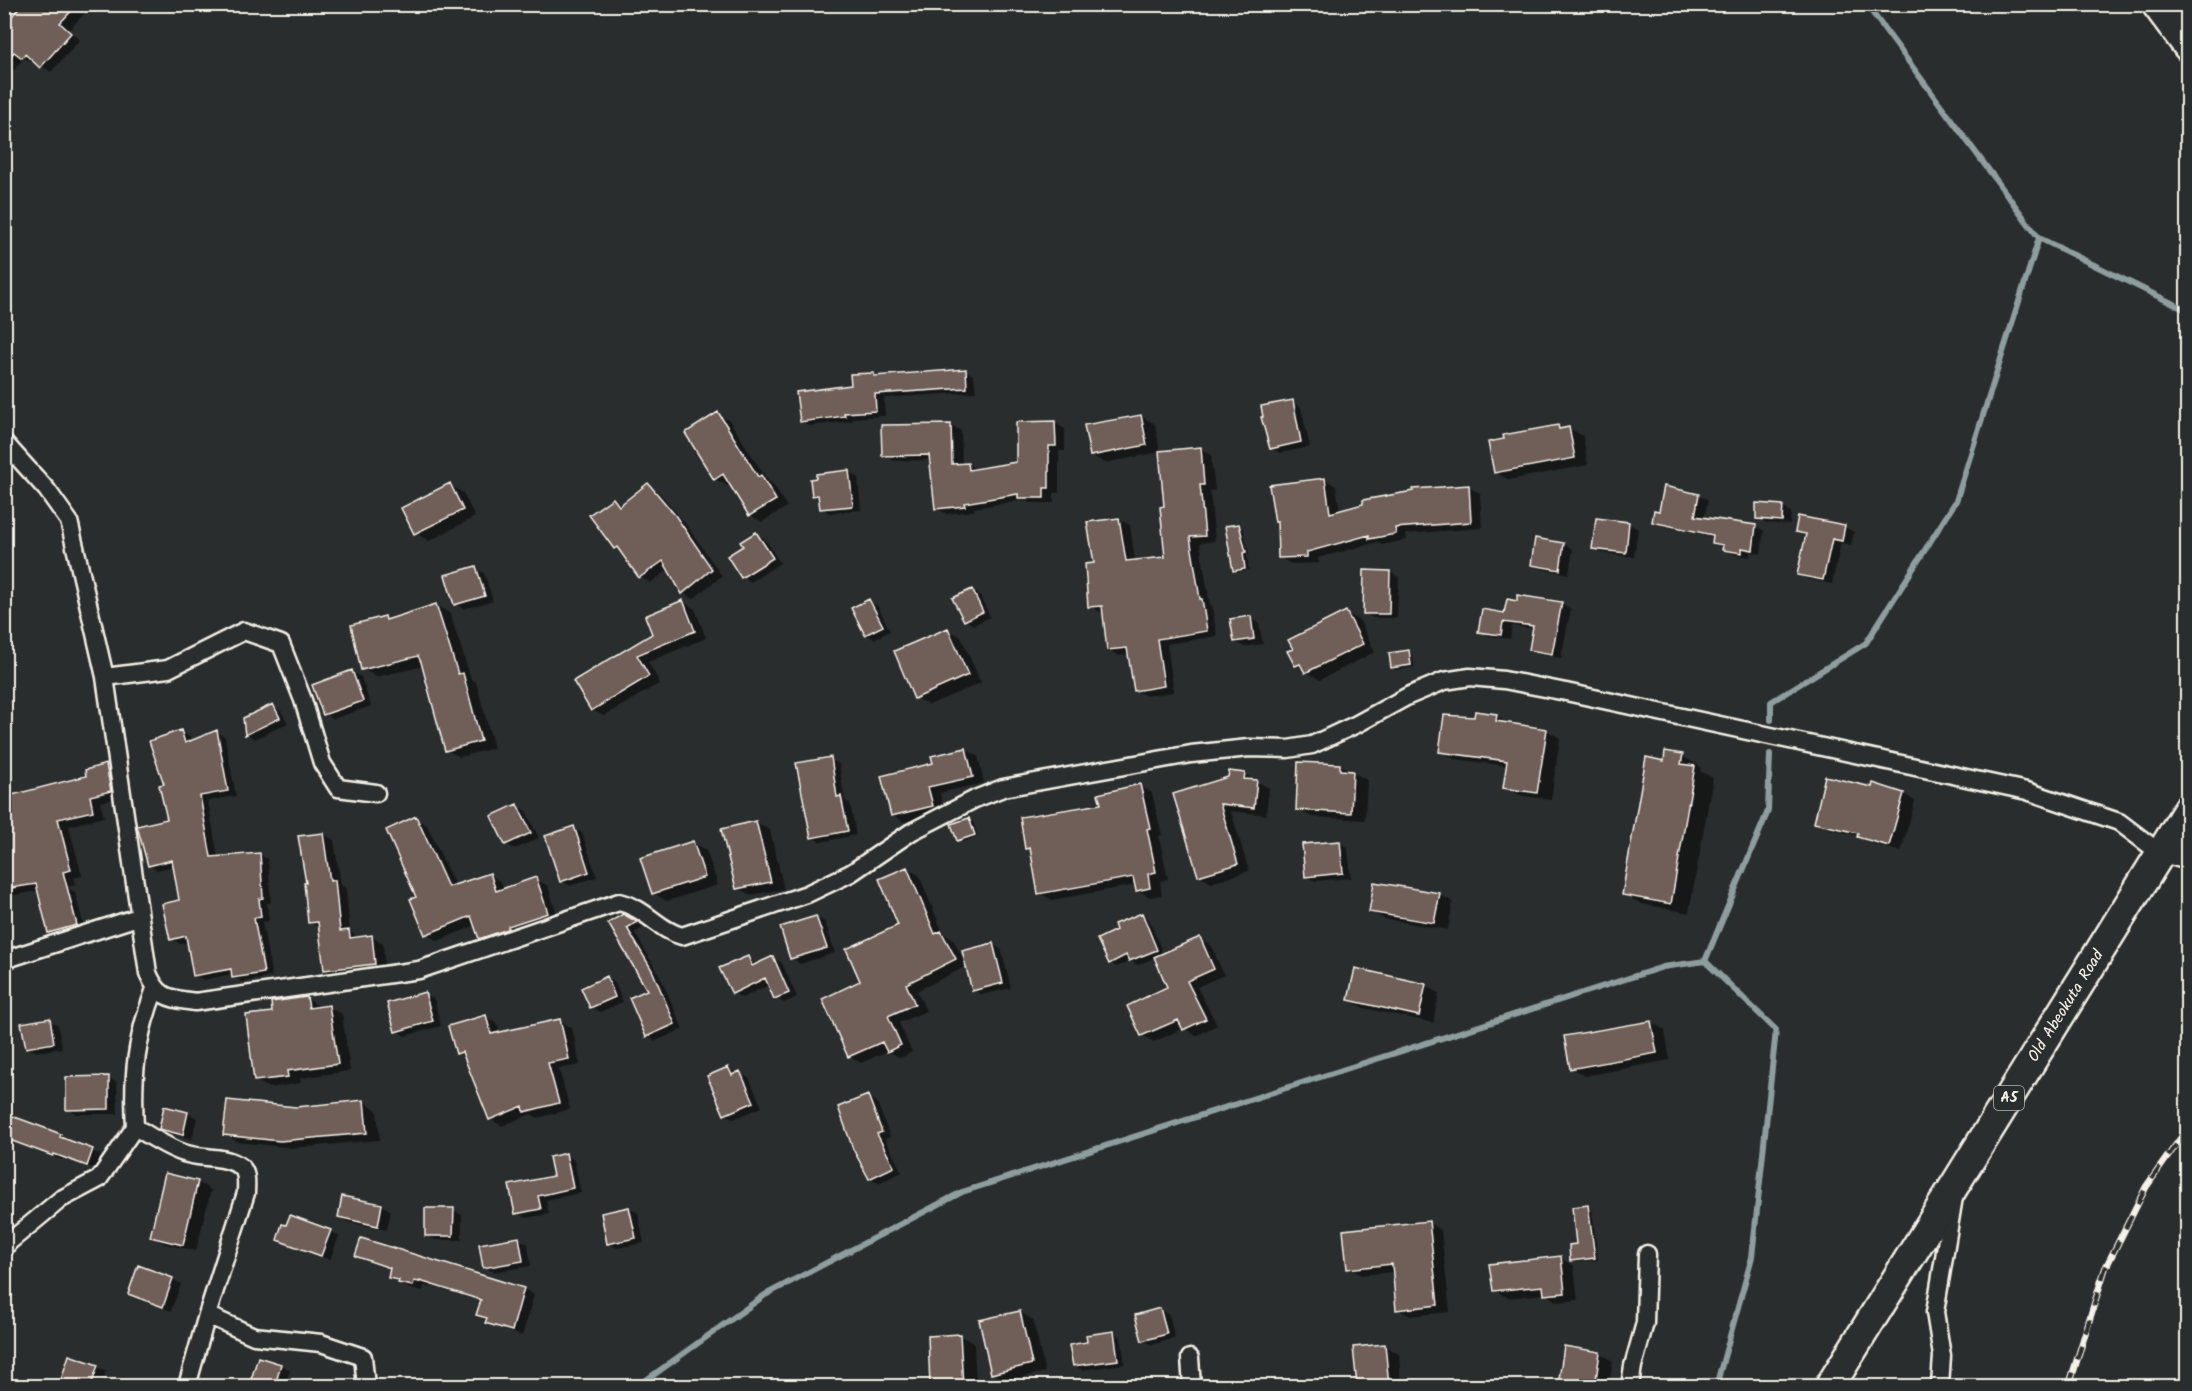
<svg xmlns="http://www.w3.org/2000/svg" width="2192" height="1391" font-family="Kalam,sans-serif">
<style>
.shadow{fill:#0007}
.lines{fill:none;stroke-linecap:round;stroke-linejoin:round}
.stream{stroke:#8e9e9e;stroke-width:6}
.building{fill:#705f59;stroke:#f4f1e8;stroke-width:1.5}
.minor-casing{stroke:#f4f1e8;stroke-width:21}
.trunk-casing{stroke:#f4f1e8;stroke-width:33}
.minor{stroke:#2a2d2e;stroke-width:16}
.trunk{stroke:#2a2d2e;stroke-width:28}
.rail-casing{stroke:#f4f1e8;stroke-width:7}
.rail{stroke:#2a2d2e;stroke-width:4.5;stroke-dasharray:14;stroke-linecap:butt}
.labels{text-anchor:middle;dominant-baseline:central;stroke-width:4.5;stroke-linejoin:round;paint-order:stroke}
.shield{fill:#2a2d2e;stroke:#b7b6b0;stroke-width:1.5}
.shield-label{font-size:15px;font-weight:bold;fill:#f4f1e8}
.street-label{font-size:16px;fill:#f4f1e8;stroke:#2a2d2e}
</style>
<rect width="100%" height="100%" fill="#2a2d2e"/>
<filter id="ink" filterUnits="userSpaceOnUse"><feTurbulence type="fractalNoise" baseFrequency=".0167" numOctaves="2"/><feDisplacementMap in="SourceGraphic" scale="12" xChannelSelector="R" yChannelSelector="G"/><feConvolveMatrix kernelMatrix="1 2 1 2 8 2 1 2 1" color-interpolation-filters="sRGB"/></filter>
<g filter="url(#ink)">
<path class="shadow" d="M11,4H93L69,30L80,40L51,72L34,61L33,63L24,58L4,82V12Z
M966,371L974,376L976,392L884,398L885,416L852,418L853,421L810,426L801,421L874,374L879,377Z
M1293,402L1301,407L1310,447L1280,453L1271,448Z
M718,414L730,421L768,481L773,484L787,507L762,522L750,515L731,484L727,486L715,479Z
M1141,416L1155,424L1160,452L1105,463L1091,455Z
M1055,423L1065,429V451H1059V493H1054V503H1030L1025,500L974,508V511L947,514L936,508L932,460L894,461L883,455L951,425L961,431L962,465L968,464L978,470L1018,464Z
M1558,426L1563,430L1569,428L1583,436L1588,465L1509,480L1495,472Z
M1201,449L1211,455L1215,490L1210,491L1215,541L1200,543L1210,605L1212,606L1217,636L1167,644L1174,692L1146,696L1135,690L1130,654L1119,656L1109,650L1104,612H1100L1090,606L1096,565L1119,519L1130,525L1135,561L1166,559V508Z
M849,472L858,477L861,510L830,513L821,508L820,499L813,495Z
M1325,479L1336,486L1340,511L1468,487L1480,493L1482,528L1406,534L1407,540L1382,545L1378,542L1318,558L1319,563L1291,564L1279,557V522L1276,521Z
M450,485L463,493L475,517L429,541L415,533Z
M648,485L658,491L685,523L722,576L693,599L683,593L669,570L650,583L640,577L622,551L615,547L613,499L623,505Z
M1665,488L1699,495L1708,500L1704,519L1756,526L1764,531L1761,554L1751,552L1750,557L1733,554L1713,543L1714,537L1663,526L1654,521L1660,512Z
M1782,507L1791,512L1790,525L1766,523L1757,518Z
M1799,518L1845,527L1854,532L1851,545L1841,543L1832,584L1807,579L1799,574L1807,536L1796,531Z
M1629,524L1638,529L1634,557L1602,553L1594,548Z
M1239,525L1243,528L1249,554L1247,555L1249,570L1238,572L1234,570Z
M756,534L765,539L780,563L751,582L742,577L745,547Z
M1564,544L1573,549L1569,574L1541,569L1533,564Z
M475,568L484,573L493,601L464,609L455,604Z
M1390,572L1399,577L1397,618H1373L1364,613Z
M972,590L980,595L990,617L974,625L965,620Z
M1519,597L1562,604L1571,609L1561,658L1539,654L1530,649L1534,629L1512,626L1510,639L1489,636L1480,631L1506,614L1518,602Z
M869,601L878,606L890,631L874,639L866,634Z
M683,602L695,609L706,638L648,662L660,683L604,716L592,710L576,681L654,635Z
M436,605L450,613L471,679L476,682L494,748L460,757L446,750L424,666L376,677L363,669L385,617L390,620Z
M1346,613L1360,621L1375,652L1320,680L1296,665L1295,649Z
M1251,618L1259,623L1263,644L1244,647L1235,641Z
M947,629L961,637L981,683L929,705L915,698Z
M1408,651L1412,654L1415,667L1396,670L1392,667Z
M352,672L361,677L371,706L333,719L324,714Z
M273,705L281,711L288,723L255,739L246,734Z
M1496,716L1510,724L1546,730L1560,738L1551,800L1519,795L1505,787L1508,766L1454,759L1440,751L1475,719Z
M181,732L190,737L191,743L217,732L225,737L236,796L208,801L218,857L259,854L268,859L271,903H267L269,921L262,922L272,977L242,982L234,977L233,974L203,980L195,975L188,942L180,944L172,939L180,901L175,866L157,870L149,865L169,820L166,785Z
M966,749L978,756L984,783L940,793L944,812L904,822L892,815L935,765Z
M1682,756L1701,767L1700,771L1713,778L1689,913L1642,904L1624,894Z
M830,759L839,764L845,801L850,803L856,835L821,842L812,837L798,764Z
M1340,765L1367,780L1365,820L1311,817L1298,809Z
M106,766L117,772L122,797L100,802L104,817L69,826L82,876L74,878L76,885L66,887L75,892L85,930L58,937L50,932L62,887L4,897V798L88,777Z
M1244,774L1269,788L1266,815L1231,811L1249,871L1211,883L1199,875L1175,795Z
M1139,785L1152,793L1162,835L1159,836L1168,879L1160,881L1162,895L1150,897L1137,890L1136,885L1052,900L1039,893L1032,851L1026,848Z
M1874,785L1904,794L1915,801L1901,852L1870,843L1859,836L1827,828L1816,822L1873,789Z
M517,806L526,811L539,838L515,849L506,844Z
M415,818L427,825L455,886L490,875L501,882L504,889L536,879L548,886L559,920L492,944L480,938L476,925L438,941L426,934L418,898Z
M969,820L973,822L978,837L962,842L958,840Z
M756,822L770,830L784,889L751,895L737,888Z
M574,828L582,833L597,877L570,886L562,881Z
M323,834L334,840L341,885L346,888L350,932L360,938L372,937L383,943L385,970L336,975L325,969L320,928L309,922L307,885Z
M692,842L706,850L718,885L667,901L653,893Z
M1339,842L1348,848L1351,878L1315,881L1306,876Z
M907,868L919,875L943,933L953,939L965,962L992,944L1001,949L1011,988L982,995L973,990L967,966L917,991L926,1011L899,1023L912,1052L900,1058L888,1051L861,1063L849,1056L862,982L900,926Z
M1439,894L1453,902L1448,930L1384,919L1371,911Z
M1142,915L1149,919L1163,954L1200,938L1211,945L1224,975L1197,987L1217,1025L1196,1036L1184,1028L1154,1042L1142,1035L1129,1007L1169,988L1156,957L1138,965L1131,961L1117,967L1110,963L1118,931Z
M623,916L644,927L635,933L660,976L683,1029L656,1041L647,1036L649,991Z
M816,917L825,922L835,953L800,964L792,958Z
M4,941L10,955L4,960Z
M747,958L757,965L773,958L782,963L797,997L784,1003L775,998L769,985L742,998L733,993Z
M607,978L615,983L623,1002L600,1012L591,1007Z
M1426,985L1439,993L1433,1023L1363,1008L1349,1000Z
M425,994L434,999L441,1026L405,1036L397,1031Z
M307,998L320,1008L328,1007L342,1014L350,1071L300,1078L301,1083L269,1088L256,1080L274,1013Z
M485,1017L497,1023L500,1033L560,1021L572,1028L580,1065L559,1069L570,1109L538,1118L531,1114L502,1126L490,1119L465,1057L457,1053Z
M49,1020L58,1025L62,1048L36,1052L27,1047Z
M1651,1022L1665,1030L1670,1060L1585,1076L1571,1068Z
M728,1069L749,1078L762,1107L734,1119L725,1114Z
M109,1078L117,1083L118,1114H77L68,1109Z
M868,1097L877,1102L890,1137L885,1139L902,1172L879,1183L870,1178L855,1148Z
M364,1102L377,1110L380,1140L294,1148L238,1142L225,1134L296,1109Z
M165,1108L188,1113L197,1118L192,1139L169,1133L160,1128Z
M4,1114L61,1135L69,1142L101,1155L96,1169L63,1158L62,1160L4,1138Z
M566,1155L574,1160L581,1193L546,1200L549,1214L526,1218L517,1213L555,1177Z
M197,1182L211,1190L196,1251L165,1244L151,1236Z
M343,1197L382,1205L391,1211L387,1230L348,1222L339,1217Z
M1588,1207L1592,1209L1598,1260L1576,1262L1572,1260L1578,1245Z
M629,1208L638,1213L644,1243L617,1248L608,1243Z
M453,1210L462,1215V1240H435L426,1235Z
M1429,1223L1441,1230L1450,1312L1410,1316L1398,1309L1394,1272L1361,1275L1349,1268Z
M330,1231L339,1236L330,1260L279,1240Z
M519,1239L528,1244L531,1266L494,1272L485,1267Z
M362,1240L524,1289L534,1295L522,1336L498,1328L478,1315L482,1301L431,1286V1287L424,1286L423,1291L410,1289L389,1277L391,1270L367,1261L356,1255Z
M1560,1258L1574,1266L1578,1300L1559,1302L1545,1294L1508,1298L1494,1290Z
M172,1279L181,1284L171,1311L129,1294Z
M1160,1310L1169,1315L1175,1338L1152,1345L1143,1340Z
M1020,1312L1033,1320L1045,1372L1006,1381L992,1373Z
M1114,1332L1121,1337L1125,1364L1082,1370L1074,1365Z
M960,1336L974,1343L976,1386H931L929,1337Z
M1385,1346L1399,1354L1401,1386H1358L1355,1348Z
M1565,1348L1600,1353L1613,1361L1609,1386H1559Z
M70,1357L106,1371L101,1386H60Z
M259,1358L281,1365L290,1370L285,1386H251Z"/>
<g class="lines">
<path class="stream" d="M1866,4L2039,238L2188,311
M1771,720V702L1866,643L1956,501L2039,238
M638,1386L765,1295L962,1192L1663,967L1705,961
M1716,1386L1752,1257L1776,1030L1705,961L1768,811L1770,754"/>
</g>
<path class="building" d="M22,4H78L60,23L71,33L40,68L25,54L22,58L14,52L4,64V26Z
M966,369L967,388L875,394L876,411L844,413L845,416L800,422L796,392L851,385L850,374L874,373V376Z
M1293,400L1301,442L1270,449L1261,417H1263L1261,406Z
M718,412L758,477L761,475L776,500L749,516L723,474L714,480L685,433Z
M1141,415L1147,445L1090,456L1084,425Z
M1055,421L1056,446H1049V488H1044V498H1018V494L964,503L965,506L935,509L929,455L882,456L881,425L951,424L952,464L968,463L969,470L1016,462V422Z
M1558,425L1559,429L1569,427L1575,458L1494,473L1488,442L1504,439L1503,435Z
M1201,447L1204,485H1200L1205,536L1190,537L1200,599H1202L1207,631L1157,639L1164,686L1134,691L1127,648L1107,650L1102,606L1088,607L1085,564L1094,563L1087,522L1119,518L1126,561L1165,557L1160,507L1164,506L1159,451Z
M849,470L853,506L820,509L818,495L812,496L810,479L816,478V474Z
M1325,478L1330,513L1363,504V500L1413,491V489L1469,485L1471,522L1395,528L1396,534L1369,539V535L1307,552V557L1278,558L1277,521L1275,522L1269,485Z
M450,483L463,510L414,534L401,508Z
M648,483L675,515L712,569L682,594L663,561L639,578L617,547L614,549L589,515L613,498L619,506Z
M1664,486L1699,494L1695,516L1756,525L1753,550L1742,548V553L1722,550L1723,545L1712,543L1713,535L1652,522L1654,510L1659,511Z
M1756,503L1783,505L1782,521L1756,519Z
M1798,516L1845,525L1842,541L1832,539L1823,580L1797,575L1806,534L1795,532Z
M1596,518L1629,522L1626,553L1592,549Z
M1239,524L1246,552L1243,553L1245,569L1233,571L1225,526Z
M756,532L773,558L741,578L727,556L743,546L740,542Z
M1535,538L1564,543L1560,570L1531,565Z
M476,566L485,596L454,605L445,575Z
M1364,570L1390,571L1389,614H1363Z
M972,589L983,612L964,621L952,598Z
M1517,595L1562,602L1552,654L1529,650L1533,626L1503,622L1501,635L1478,632L1482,609L1504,613L1507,599L1517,601Z
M869,599L883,626L865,635L851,608Z
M683,600L695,631L637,655L649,676L591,711L573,681L652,634L645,616Z
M436,604L458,674L463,673L481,741L445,751L421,662L418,656L361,670L351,625L385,616L386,620Z
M1346,611L1363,644L1305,673L1300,664L1295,666L1287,651L1293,649L1288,640Z
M1251,616L1254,639L1234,642L1230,619Z
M948,628L968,675L914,699L894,651Z
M1409,650L1411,665L1391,668L1389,653Z
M352,670L363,701L323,715L312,685Z
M273,704L280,718L245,735L243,718Z
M1475,711L1497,714L1496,721L1547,729L1537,793L1503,788L1507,761L1439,752L1444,715L1474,717Z
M181,730L185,743L217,730L228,791L200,796L211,857L260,853L263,898L259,899L261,917L254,918L264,973L232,978L231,969L193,976L186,936L170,940L162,904L179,900L172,860L148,866L137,826L167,819L159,785L164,784L149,741Z
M966,748L973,777L928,787L933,806L891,816L881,776L933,763L931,756Z
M1665,751L1683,754L1681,764L1695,766L1671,904L1622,895L1646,757L1664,761Z
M831,757L837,797L841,796L848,831L811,838L796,763Z
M1298,762L1340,764V770L1353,771L1351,813L1296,810Z
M106,764L111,791L90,796L93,811L58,819L71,870L63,872L77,925L48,933L36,884L4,889V797L86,776L85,770Z
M1229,771L1245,773L1244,779L1257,780L1254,808L1220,804L1238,864L1198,876L1173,794L1228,777Z
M1825,776L1872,787L1873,783L1904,793L1889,846L1857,837L1858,833L1814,823Z
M1140,784L1150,828L1147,829L1156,872L1148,874L1150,888L1136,891L1133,877L1038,894L1030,848L1025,849L1020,817L1101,804L1098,794Z
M517,804L531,833L505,845L491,816Z
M416,816L448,887L490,873L496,891L536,877L548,913L508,926V929L479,939L471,916L425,935L410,899L416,897L386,830Z
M969,818L975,835L957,841L951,824Z
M756,821L771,882L736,889L721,829Z
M574,826L589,872L560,882L545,836Z
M323,833L330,881L335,880L340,931L349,930L350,938L372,935L375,964L324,970L318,922L308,923L304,883H306L298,836Z
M693,841L705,877L652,894L640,858Z
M1340,841L1343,873L1305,877L1302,844Z
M907,867L935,934L941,931L956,959L906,984L915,1004L888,1016L901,1045L887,1052L882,1042L848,1057L822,999L860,981L846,949L898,925L879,879Z
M1374,882L1440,893L1434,923L1369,912Z
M1142,913L1157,950L1129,961L1126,955L1109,964L1097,939L1116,930L1114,924Z
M623,914L637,922L627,928L652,970L675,1024L646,1037L629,998L647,990L608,923Z
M816,916L827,948L790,959L780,927Z
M1200,937L1214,969L1187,981L1206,1019L1183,1030L1178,1020L1141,1036L1127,1006L1167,987L1154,957Z
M993,943L1003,983L972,991L962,951Z
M748,956L752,966L773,956L789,993L774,999L765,978L732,994L719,968Z
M1355,968L1426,984L1419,1016L1348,1000Z
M607,976L615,997L590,1008L581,988Z
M425,992L433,1021L395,1032L387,1003Z
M307,997L309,1008L329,1005L338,1064L287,1071L288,1077L254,1081L246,1015L272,1012L271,1002Z
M486,1015L491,1034L560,1019L569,1059L548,1063L559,1103L524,1112L523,1106L489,1120L462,1052L456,1054L448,1026Z
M50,1018L54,1043L26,1048L21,1023Z
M1651,1021L1657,1053L1570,1069L1564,1036Z
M728,1067L732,1075L740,1071L754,1102L724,1115L707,1076Z
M109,1076V1109L66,1110V1077Z
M868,1095L882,1132L877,1134L894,1167L869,1179L853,1149L838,1107Z
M227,1100L296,1107L364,1100L367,1133L280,1141L223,1135Z
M164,1106L188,1112L183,1135L159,1129Z
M4,1113L61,1134L60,1137L93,1149L87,1166L54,1154L53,1156L4,1138Z
M566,1153L573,1188L538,1196L541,1209L515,1214L509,1185L553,1176L549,1157Z
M165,1173L198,1181L183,1245L150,1237Z
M342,1196L382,1204L378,1226L338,1217Z
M1588,1205L1595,1258L1570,1261L1569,1245L1576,1244L1572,1207Z
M629,1207L636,1238L607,1244L601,1213Z
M425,1208H454L453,1236H425Z
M290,1215L331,1230L321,1256L277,1240L282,1224L286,1225Z
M1429,1221L1438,1305L1396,1310L1392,1264L1347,1269L1343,1230Z
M519,1237L523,1261L483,1268L479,1244Z
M361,1238L524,1288L512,1331L485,1323L487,1318L476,1315L481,1300L420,1281V1282L414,1281L413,1286L398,1283L399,1280L388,1278L390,1268L355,1256Z
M1561,1256L1565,1293L1544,1295L1543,1286L1493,1291L1489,1264Z
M138,1265L173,1278L163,1307L128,1294Z
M1160,1308L1167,1334L1142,1341L1135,1315Z
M1020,1311L1032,1364L991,1374L979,1320Z
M1114,1331L1118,1360L1073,1366L1069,1345L1087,1342L1086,1335Z
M960,1334L963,1386H930L928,1336Z
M1385,1344L1389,1386H1357L1353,1347Z
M1564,1346L1600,1352L1595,1386H1558Z
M69,1355L98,1365L91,1386H59Z
M258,1357L281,1364L275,1386H249Z"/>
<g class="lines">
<g class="minor-casing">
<path id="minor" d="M4,442L47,490L69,521L105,677L148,973C159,999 169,998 195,1002L419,970L619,902C646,908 658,930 682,936L807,894L851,873L911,832L975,799L1003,788L1191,754L1249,748L1288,749L1312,745L1357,724L1408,696L1444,681L1470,677L1504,680L1566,692L2027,791L2119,822L2160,853L2188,861
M105,677L168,669L244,631L281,644L303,700L322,763L338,788L376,793
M4,960L138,917
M155,989C136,1038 132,1074 135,1127C150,1136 165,1146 181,1152C199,1160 225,1154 241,1167C248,1173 246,1185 246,1193L207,1315L187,1386
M4,1249L9,1242L61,1199L99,1179L135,1127
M207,1315L254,1336L321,1343L363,1357L366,1386
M1190,1358L1192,1386
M1630,1386L1633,1366L1645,1323L1647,1254
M1940,1386L1942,1356L1935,1312L1954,1197"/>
</g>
<g class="trunk-casing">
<path id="trunk" d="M2156,4L2188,47
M1830,1386L2188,809"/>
</g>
<use href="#minor" class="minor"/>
<use href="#trunk" class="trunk"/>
<g class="rail-casing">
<path id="rail" d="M2069,1386L2105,1269L2146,1187L2188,1128"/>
</g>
<use href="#rail" class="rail"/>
</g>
</g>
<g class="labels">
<rect class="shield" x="1994" y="1086" width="30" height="24" rx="4.5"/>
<g class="shield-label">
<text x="2009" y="1098">A5</text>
</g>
<g class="street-label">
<text transform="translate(2066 1006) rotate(-58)">Old Abeokuta Road</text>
</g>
</g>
<rect width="2192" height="1391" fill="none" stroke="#2a2d2e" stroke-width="24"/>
<rect x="12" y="12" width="2168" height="1367" fill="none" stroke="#f4f1e8" stroke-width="2" filter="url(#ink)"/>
</svg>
